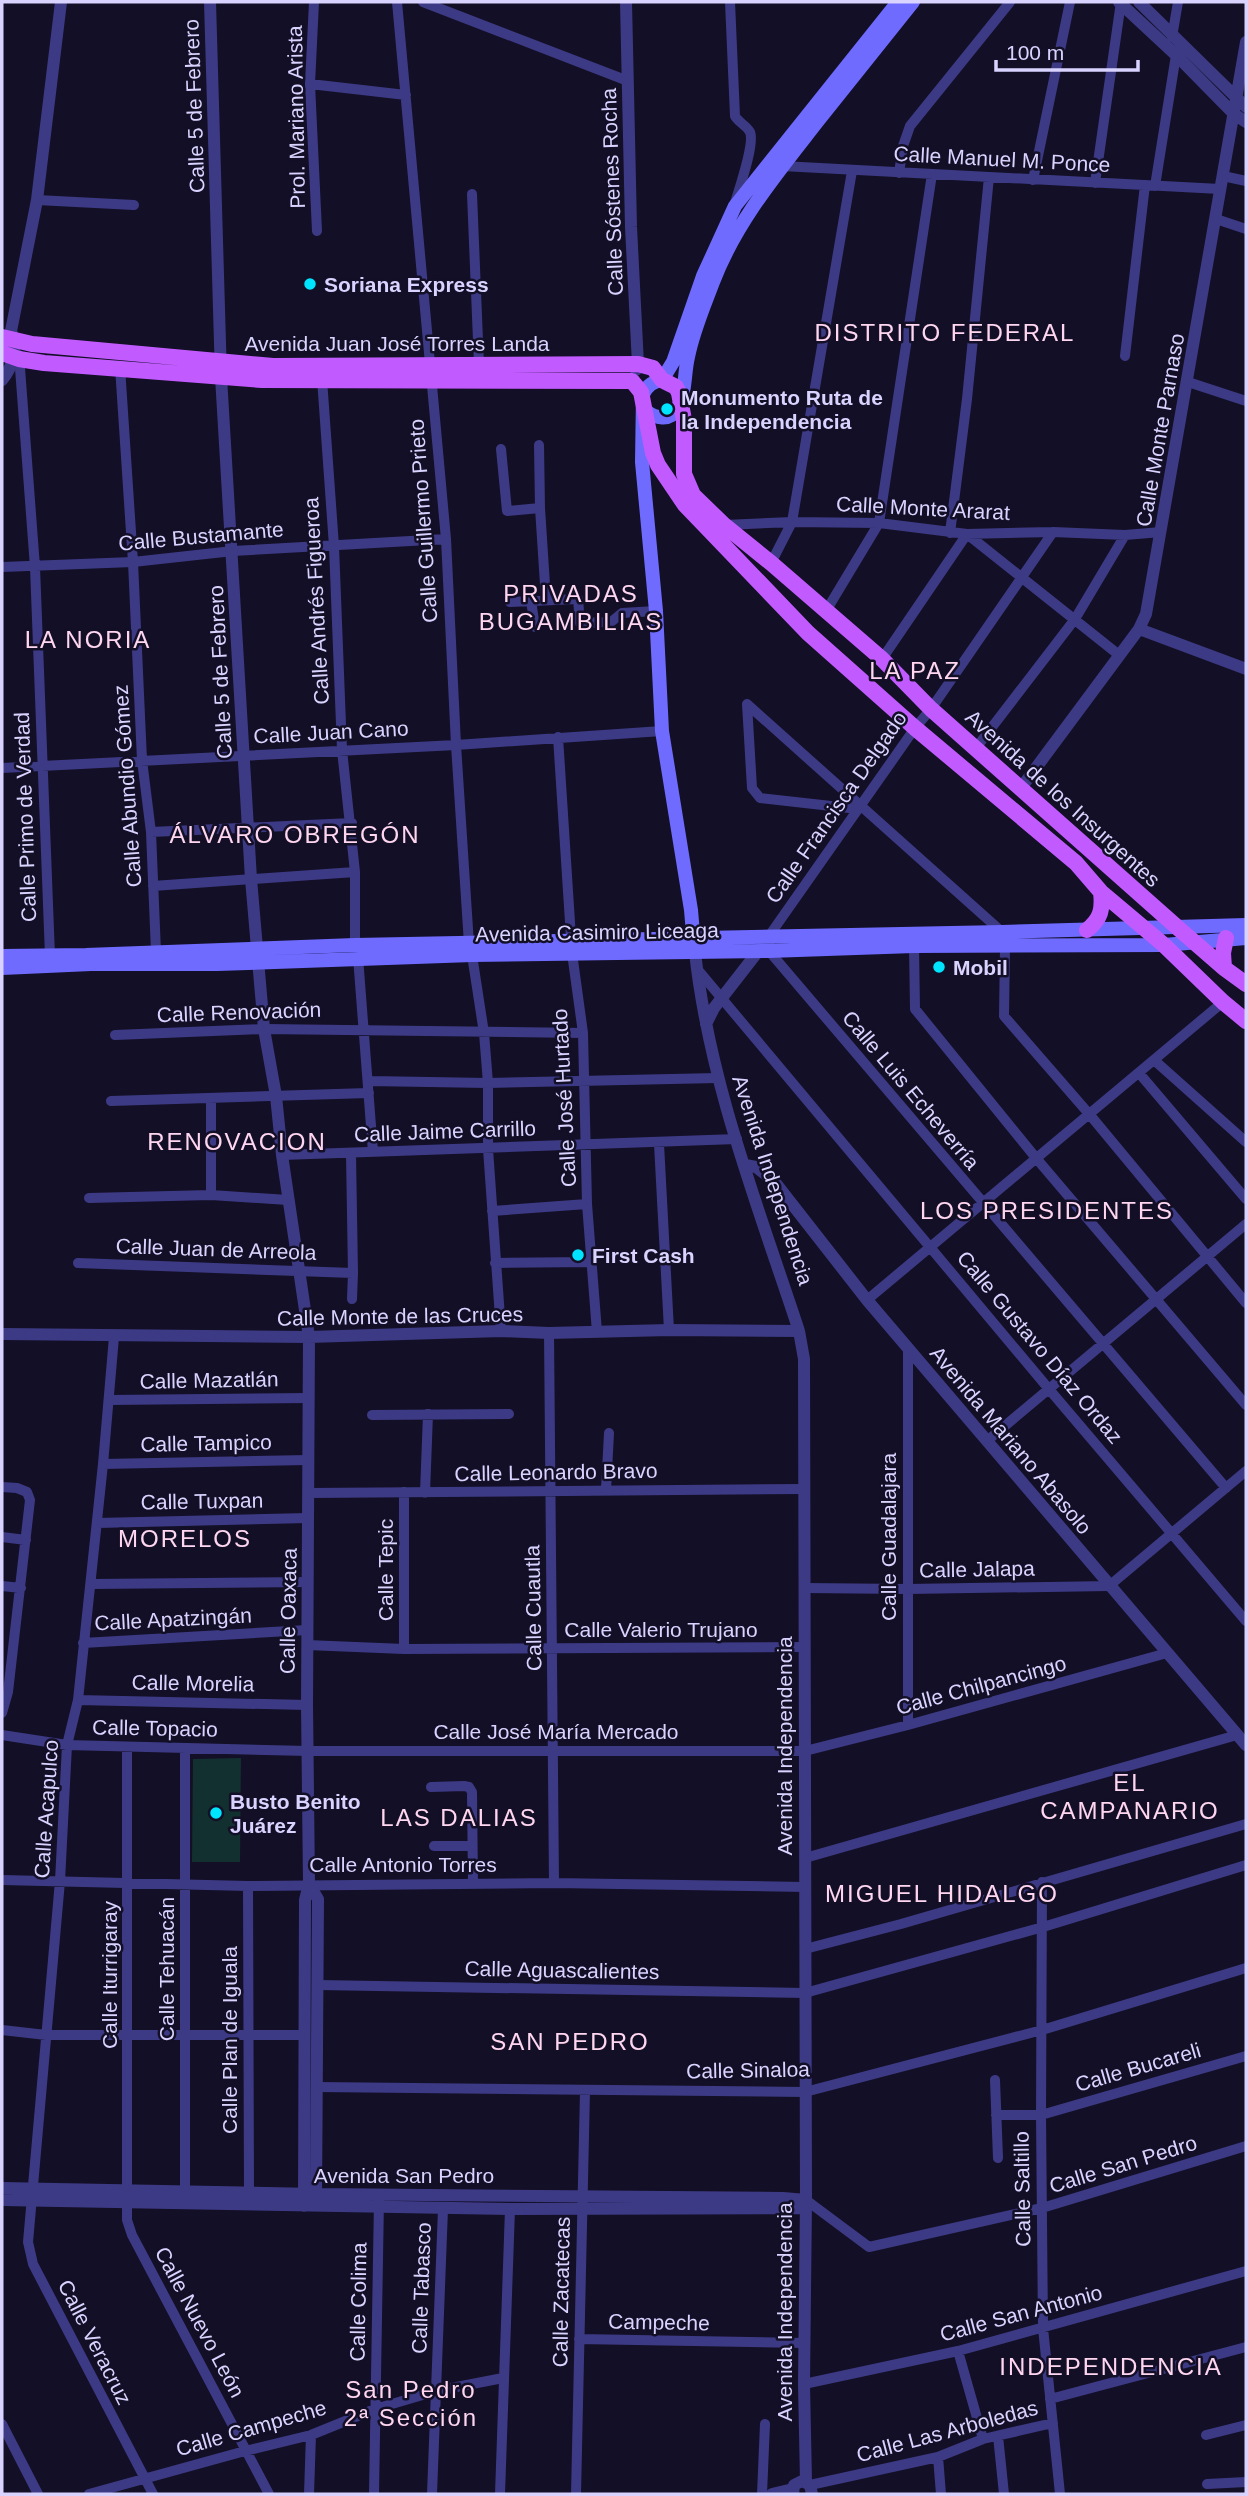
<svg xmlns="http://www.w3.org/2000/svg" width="1248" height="2496" font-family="Helvetica,sans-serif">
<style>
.green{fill:#12302f}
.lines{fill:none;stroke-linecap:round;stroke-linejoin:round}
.minor{stroke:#3d3a85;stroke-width:10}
.tertiary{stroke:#3d3a85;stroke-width:12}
.secondary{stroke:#6f6bff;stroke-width:14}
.primary{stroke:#c25bff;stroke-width:16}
.poi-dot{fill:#00e5ff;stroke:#130f26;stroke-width:2.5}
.labels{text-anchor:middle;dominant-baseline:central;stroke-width:5;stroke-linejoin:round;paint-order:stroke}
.street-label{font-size:21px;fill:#d9d4ff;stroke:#130f26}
.poi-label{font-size:21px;font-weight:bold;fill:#d9d4ff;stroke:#130f26;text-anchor:start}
.quarter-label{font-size:24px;letter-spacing:2px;fill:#ffd6f0;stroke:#130f26}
</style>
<rect width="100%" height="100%" fill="#130f26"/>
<path class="green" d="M241,1758L240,1862H192L193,1759Z"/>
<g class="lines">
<path class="minor" d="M314,2L310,84L317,231
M397,2L446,539L456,745L469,944
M423,2L628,81
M730,2L735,116C739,123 746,125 750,132C755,144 739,189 735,203
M1172,37L1178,2
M310,84L406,95
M782,166L1220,189
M899,173L903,146L910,126L1010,2
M1223,176L1246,181
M1033,180L1070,2
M1095,183L1121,2
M1155,186L1176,55
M472,194L479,365
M37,200L134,205
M1216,219L1246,229
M19,355L35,567L50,956
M1125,356L1145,185
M120,367L133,562L142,760L151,832L156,952
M322,379L334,546L342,750L355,872V945
M1188,382L1246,401
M539,445L540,508L546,600
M501,449L507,511L540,508
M724,525L792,522L879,523L967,534L1053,532L1125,535L1161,532
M1053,532L931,709L915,728L769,936V951L1226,1488
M950,533L967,399L989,177
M771,563L792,522L852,171
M2,567L133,562L233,551L446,539
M531,601L535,627
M510,602L578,599L580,623L611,622L622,613L656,611
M826,611L879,523L932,174
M882,659L967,534L1119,655
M747,704L1002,932L1005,946L1004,1016L1090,1115L1246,1303
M747,704L752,788L760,798L858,809
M558,737L572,953L583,1033L587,1204L597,1332
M976,748L1075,619L1125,535
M2,768L456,745L662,731
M151,832L352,823
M153,886L355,872
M914,946L915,1009L1036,1158L1246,1405
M472,955L484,1033L488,1083V1149L501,1331
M358,957L373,1152
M698,970L1048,1388L1246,1621
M115,1035L264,1029L583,1033
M1154,1060L1246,1142
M1139,1073L1246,1199
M369,1081L488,1083L718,1078
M211,1099V1195
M111,1101L369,1093
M659,1144L669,1330
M351,1154L353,1273L352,1299
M282,1155L737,1139
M89,1198L211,1195L288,1200
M492,1211L587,1204
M78,1263L353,1273
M495,1263L592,1262
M867,1300L1223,1002
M549,1333L554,1883
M114,1337L103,1464L78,1700L67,1745L60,1881L28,2242L33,2264L153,2494
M109,1400L309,1398
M372,1415L509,1414
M988,1440L1246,1224
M103,1464L308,1460
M2,1487L17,1488L27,1492L30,1500L8,1692L2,1713
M606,1490L609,1433
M309,1493L804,1489
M425,1493L428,1414
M97,1523L308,1518
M2,1537L26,1540
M91,1584L308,1582
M2,1586L21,1588
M804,1588L907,1589L1109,1586L1246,1471
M83,1643L307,1630
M307,1645L404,1649L805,1647
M404,1649V1492
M78,1700L307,1705
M908,1725V1348
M2,1735L67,1745L308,1751H805L908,1725L1167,1653
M127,1747V2220L132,2235L269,2494
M185,1748V2191
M431,1787L464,1786L469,1787L472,1792L473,1883
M434,1846H472
M805,1858L1237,1735
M2,1880L248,1886L554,1883L805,1887
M1042,1882L1041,2115L1043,2328L1060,2494
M248,1886L249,2193
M805,1949L901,1924L1246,1824
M318,1985L805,1993L1043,1927L1246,1865
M2,2030L46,2035H305
M995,2080L998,2158
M317,2087L805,2092L1042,2030L1246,1968
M996,2115H1041L1246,2056
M806,2200L869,2247L1042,2208L1246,2146
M579,2339L804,2343
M958,2351L983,2439
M804,2384L958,2351L1246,2271
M1050,2399L1246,2347
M2,2424L38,2494
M1206,2435L1246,2425
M998,2436L1004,2494
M938,2457L941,2494
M1207,2484L1246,2482
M810,2485L938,2457L983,2439L1053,2423
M89,2494L245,2451L311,2435L375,2409L436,2391L503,2378
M309,2494L311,2435
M374,2494L379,2200
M432,2494L443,2209
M500,2494L510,2209
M576,2494L585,2091
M762,2494L765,2424"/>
<path class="tertiary" d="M210,2L221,377L251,879L264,1029L276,1096L282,1155L309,1337L307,1705L309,1884L305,1900L304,2206
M626,2L631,227L638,364L636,370
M1119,2L1176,55L1234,114L1246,122
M1139,2L1246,107
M2,380C13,367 18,348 11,331L37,200L61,2
M1139,629L1246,669
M1021,788L1139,629L1146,614L1246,42
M695,952C709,1082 758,1206 799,1331L804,1359L806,2200L804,2384L806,2482
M706,1024L714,1008L763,945
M745,1165L756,1167L774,1181L867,1300L1246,1745
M2,1334L309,1337L501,1331L549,1333L669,1330L799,1331
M309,1884L318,1899L316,2200
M2,2188L316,2194L783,2198L806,2200
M2,2200L510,2209L805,2208
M772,2494L793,2489
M793,2494L794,2485L802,2481L810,2485L812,2494"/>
<path class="secondary" d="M646,411C655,418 670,422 677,409C686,394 684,373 688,357C693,331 704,306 713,282C736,222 778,172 817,122C849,82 881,42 913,2
M694,945L691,910L662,731L656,611L642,462L643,394C648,385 652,382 662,380L673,362L703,276L735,206L898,2
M2,956L86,955L355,945L1002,932L1246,925
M2,968L91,964H217L472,955L769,951L914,946L1164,945L1246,938"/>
<path class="primary" d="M2,337L32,344L273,366L638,364L653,368L662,380L676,387L679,393L684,420V474L693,495L724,525L771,563L882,659L931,709L1178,928L1224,968L1246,984
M2,353L19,359L44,363L262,380L632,381L641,392L653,453L658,465L685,505L711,532L808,633L915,728L1076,863L1101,892L1164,945L1223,1002L1246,1021
M1087,930C1101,919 1103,909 1101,892
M1224,968L1223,953L1226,938"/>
</g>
<g class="poi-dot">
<circle cx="310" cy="284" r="7"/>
<circle cx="667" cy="409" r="7"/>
<circle cx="939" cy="967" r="7"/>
<circle cx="578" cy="1255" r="7"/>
<circle cx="216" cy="1813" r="7"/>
</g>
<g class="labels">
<g class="street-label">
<text transform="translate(194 106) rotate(-92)">Calle 5 de Febrero</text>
<text transform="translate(296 117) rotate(-91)">Prol. Mariano Arista</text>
<text transform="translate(1002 159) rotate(3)">Calle Manuel M. Ponce</text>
<text transform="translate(612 192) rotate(-92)">Calle Sóstenes Rocha</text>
<text x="397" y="343">Avenida Juan José Torres Landa</text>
<text transform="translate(1160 430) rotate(-80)">Calle Monte Parnaso</text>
<text transform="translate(923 508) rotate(3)">Calle Monte Ararat</text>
<text transform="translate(423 521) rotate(-94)">Calle Guillermo Prieto</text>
<text transform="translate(201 536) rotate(-5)">Calle Bustamante</text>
<text transform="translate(316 601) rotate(-93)">Calle Andrés Figueroa</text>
<text transform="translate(220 672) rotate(-93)">Calle 5 de Febrero</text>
<text transform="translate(331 732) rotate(-3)">Calle Juan Cano</text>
<text transform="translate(127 786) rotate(-94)">Calle Abundio Gómez</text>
<text transform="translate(1063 798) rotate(42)">Avenida de los Insurgentes</text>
<text transform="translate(836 807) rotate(-55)">Calle Francisca Delgado</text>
<text transform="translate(25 817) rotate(-92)">Calle Primo de Verdad</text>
<text transform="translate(597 932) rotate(-1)">Avenida Casimiro Liceaga</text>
<text transform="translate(239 1012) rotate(-2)">Calle Renovación</text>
<text transform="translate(911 1090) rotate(50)">Calle Luis Echeverría</text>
<text transform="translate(564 1098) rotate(-93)">Calle José Hurtado</text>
<text transform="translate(445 1131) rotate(-2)">Calle Jaime Carrillo</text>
<text transform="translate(773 1180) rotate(72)">Avenida Independencia</text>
<text transform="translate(216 1249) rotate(2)">Calle Juan de Arreola</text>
<text transform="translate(400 1316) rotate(-1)">Calle Monte de las Cruces</text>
<text transform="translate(1040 1347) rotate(50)">Calle Gustavo Díaz Ordaz</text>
<text transform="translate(209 1380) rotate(-1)">Calle Mazatlán</text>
<text transform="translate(1011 1440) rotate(50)">Avenida Mariano Abasolo</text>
<text transform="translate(206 1443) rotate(-1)">Calle Tampico</text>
<text transform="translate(556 1472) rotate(-1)">Calle Leonardo Bravo</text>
<text transform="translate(202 1501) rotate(-1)">Calle Tuxpan</text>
<text transform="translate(888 1537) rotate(-90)">Calle Guadalajara</text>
<text transform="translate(977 1569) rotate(-1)">Calle Jalapa</text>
<text transform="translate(385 1570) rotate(-90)">Calle Tepic</text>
<text transform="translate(533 1608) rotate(-91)">Calle Cuautla</text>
<text transform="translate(288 1611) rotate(-89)">Calle Oaxaca</text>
<text transform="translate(173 1619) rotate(-3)">Calle Apatzingán</text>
<text x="661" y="1629">Calle Valerio Trujano</text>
<text transform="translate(193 1683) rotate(1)">Calle Morelia</text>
<text transform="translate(981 1685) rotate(-15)">Calle Chilpancingo</text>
<text transform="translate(155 1728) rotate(1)">Calle Topacio</text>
<text x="556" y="1731">Calle José María Mercado</text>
<text transform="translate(784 1746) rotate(-90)">Avenida Independencia</text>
<text transform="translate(46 1809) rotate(-86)">Calle Acapulco</text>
<text x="403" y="1864">Calle Antonio Torres</text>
<text transform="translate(166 1969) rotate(-90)">Calle Tehuacán</text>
<text transform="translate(562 1970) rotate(1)">Calle Aguascalientes</text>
<text transform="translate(109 1975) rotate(-90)">Calle Iturrigaray</text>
<text transform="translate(229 2040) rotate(-90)">Calle Plan de Iguala</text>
<text transform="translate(1138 2067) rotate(-16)">Calle Bucareli</text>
<text transform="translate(748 2070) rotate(-1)">Calle Sinaloa</text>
<text transform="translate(1123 2164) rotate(-17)">Calle San Pedro</text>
<text x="404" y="2175">Avenida San Pedro</text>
<text transform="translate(1022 2189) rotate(-91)">Calle Saltillo</text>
<text transform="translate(421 2288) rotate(-88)">Calle Tabasco</text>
<text transform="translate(561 2292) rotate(-89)">Calle Zacatecas</text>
<text transform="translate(358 2302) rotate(-89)">Calle Colima</text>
<text transform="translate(784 2312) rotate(-90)">Avenida Independencia</text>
<text transform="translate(1021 2313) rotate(-15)">Calle San Antonio</text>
<text transform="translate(200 2322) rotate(62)">Calle Nuevo León</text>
<text transform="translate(659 2322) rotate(1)">Campeche</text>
<text transform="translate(95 2342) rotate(63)">Calle Veracruz</text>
<text transform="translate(251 2428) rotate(-16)">Calle Campeche</text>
<text transform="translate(947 2431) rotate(-15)">Calle Las Arboledas</text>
</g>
<g class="poi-label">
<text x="324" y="284">Soriana Express</text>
<text x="681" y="397">Monumento Ruta de<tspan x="681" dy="24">la Independencia</tspan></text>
<text x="953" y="967">Mobil</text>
<text x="592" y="1255">First Cash</text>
<text x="230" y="1801">Busto Benito<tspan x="230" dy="24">Juárez</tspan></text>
</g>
<g class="quarter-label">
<text x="945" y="332">DISTRITO FEDERAL</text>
<text x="571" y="593">PRIVADAS<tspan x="571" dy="28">BUGAMBILIAS</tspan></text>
<text x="88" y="639">LA NORIA</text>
<text x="915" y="670">LA PAZ</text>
<text x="295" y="834">ÁLVARO OBREGÓN</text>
<text x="237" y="1141">RENOVACION</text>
<text x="1047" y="1210">LOS PRESIDENTES</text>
<text x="185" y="1538">MORELOS</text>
<text x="1130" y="1782">EL<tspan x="1130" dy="28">CAMPANARIO</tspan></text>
<text x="459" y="1817">LAS DALIAS</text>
<text x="942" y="1893">MIGUEL HIDALGO</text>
<text x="570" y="2041">SAN PEDRO</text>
<text x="1111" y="2366">INDEPENDENCIA</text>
<text x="411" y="2389">San Pedro<tspan x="411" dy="28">2ª Sección</tspan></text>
</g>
</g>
<rect width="1248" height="2496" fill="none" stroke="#d9d4ff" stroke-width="7"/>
<path d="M996 60v10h142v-10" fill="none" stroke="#d9d4ff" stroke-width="3.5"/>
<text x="1006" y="60" font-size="21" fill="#d9d4ff" stroke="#130f26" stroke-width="5" paint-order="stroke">100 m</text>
</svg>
